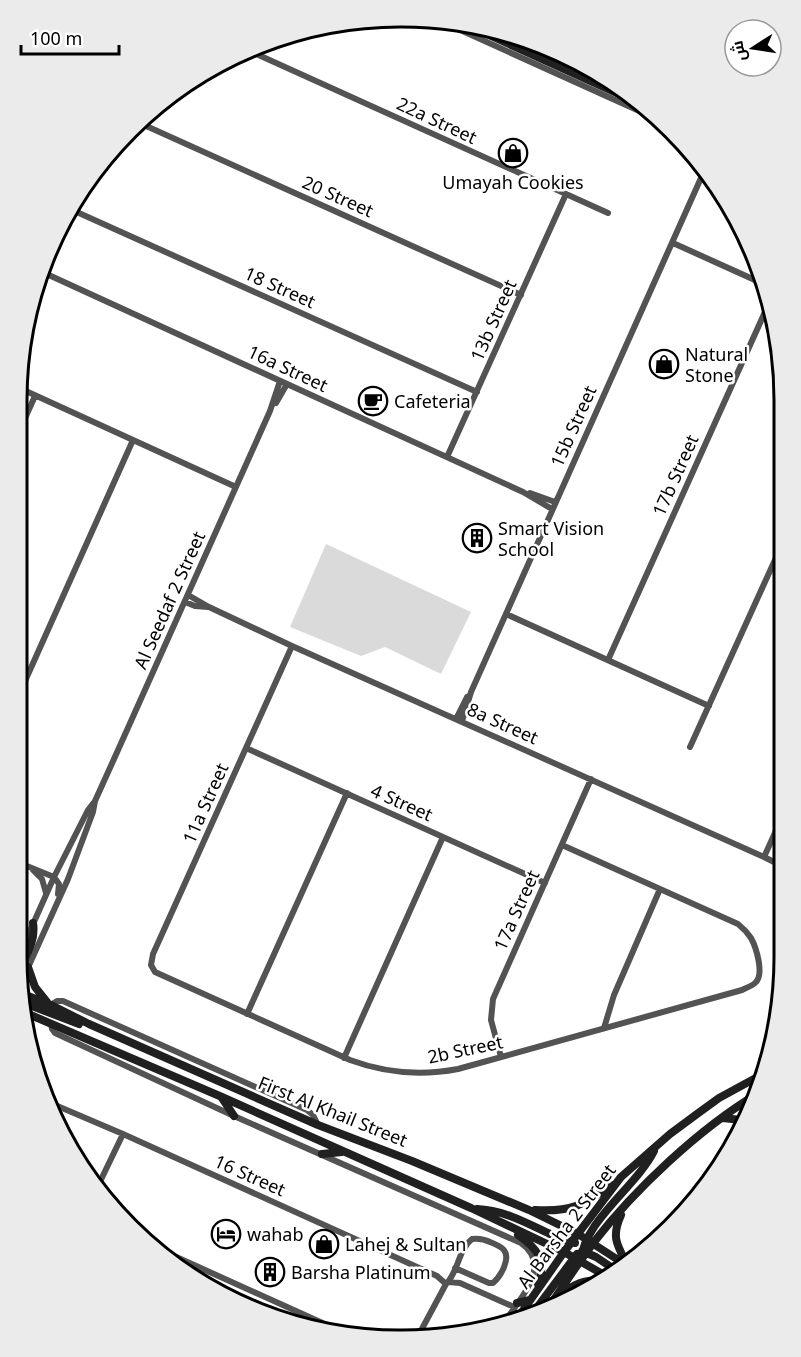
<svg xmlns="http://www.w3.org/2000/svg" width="801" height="1357" font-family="'Noto Sans',Cairo,sans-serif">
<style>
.green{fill:#dadada}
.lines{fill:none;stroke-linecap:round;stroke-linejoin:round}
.street{stroke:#535353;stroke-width:6}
.secondary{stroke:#202020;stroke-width:8}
.labels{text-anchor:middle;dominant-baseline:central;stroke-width:5;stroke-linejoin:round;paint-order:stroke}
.street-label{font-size:18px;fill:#000;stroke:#fff}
.poi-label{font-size:18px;fill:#000;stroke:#fff;text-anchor:start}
.rim{fill:none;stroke:#000;stroke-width:3}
</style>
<rect width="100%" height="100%" fill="#fff"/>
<path class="green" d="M326,544L471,612L441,674L385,647L361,656L290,627Z"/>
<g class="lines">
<path class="street" d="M447,24L657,119
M254,53L608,213
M144,125L521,295
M70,209L477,392
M673,243L766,285
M40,271L523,492L552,509
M17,387L236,487
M276,403L287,384
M17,436L35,396
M447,457L566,194
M530,493L555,502
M188,595L209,607L292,646L764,857L784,867
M185,602L195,606L208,607
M506,614L709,706
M292,646L153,954L151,965L155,972L350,1060C385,1073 421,1076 458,1069L742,990C746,988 752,986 755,983C765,975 756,947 751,938C747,932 743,928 738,924L562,845
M608,660L769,303
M17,699L133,440
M456,719L467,697
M462,721L471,692L705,169
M690,747L784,540
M246,748L545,883
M764,857L784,813
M17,862L49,875L54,877L59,884L58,894
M32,869L42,879L46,893
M17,960L54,877L88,810L95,801L114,759L270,411L280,381
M21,983L68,879L93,812L95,801
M51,1005L57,1001H63L307,1110L313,1115L318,1125
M247,1014L347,793
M51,1023L52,1029L55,1033L234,1116L521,1243C554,1266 518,1301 503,1324
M604,1028L614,995L660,889
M501,1057L491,1020L493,999L591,779
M344,1058L443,837
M50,1105H55L123,1134L437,1276L446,1284L417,1338
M96,1190L123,1134
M152,1246L338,1330
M449,1282L460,1283L514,1307
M446,1284C458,1273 458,1250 472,1239C479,1238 484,1239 490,1242C495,1244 500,1246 503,1249C512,1258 500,1277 493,1283H489L455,1268"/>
<path class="secondary" d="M465,24L637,102
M17,955L22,949
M28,967L35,987L47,1002
M19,971C26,955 36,941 33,923
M23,994L51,1005L89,1024L318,1125L412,1161L529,1210L578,1234L626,1265
M24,1003L79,1024
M26,1013L222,1097L471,1208L564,1252L606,1276
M222,1098L234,1116
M723,1118L741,1120
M322,1154L342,1152
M477,1209C503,1210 525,1222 548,1233C557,1237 565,1241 575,1243
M535,1210C571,1212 582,1206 611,1185
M621,1215C611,1237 617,1245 627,1264
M518,1235C537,1248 547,1260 538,1284
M582,1251L596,1257L617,1271
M581,1260C584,1221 636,1187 654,1151
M562,1294C574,1284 584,1280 599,1280
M517,1303L530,1300
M549,1307C564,1285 578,1263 594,1242C635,1189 699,1129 757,1094
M533,1315L536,1309L577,1254
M515,1322L564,1252L621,1177L670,1134L697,1114L719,1098L765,1073"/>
</g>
<defs>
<g id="shop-ring" transform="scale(1.5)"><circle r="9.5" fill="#fff" stroke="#000" stroke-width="1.5"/><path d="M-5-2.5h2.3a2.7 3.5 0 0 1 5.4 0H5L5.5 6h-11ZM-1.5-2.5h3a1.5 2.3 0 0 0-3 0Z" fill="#000"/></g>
<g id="cafe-ring" transform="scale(1.5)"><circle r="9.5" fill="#fff" stroke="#000" stroke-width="1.5"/><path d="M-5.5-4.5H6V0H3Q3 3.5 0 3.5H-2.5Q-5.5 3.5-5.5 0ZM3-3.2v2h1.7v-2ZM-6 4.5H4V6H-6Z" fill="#000"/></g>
<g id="building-ring" transform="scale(1.5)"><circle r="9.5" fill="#fff" stroke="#000" stroke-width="1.5"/><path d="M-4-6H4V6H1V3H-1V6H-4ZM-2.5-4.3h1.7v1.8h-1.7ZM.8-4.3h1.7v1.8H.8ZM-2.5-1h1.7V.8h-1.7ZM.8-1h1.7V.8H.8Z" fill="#000"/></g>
<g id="hotel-ring" transform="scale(1.5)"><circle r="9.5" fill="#fff" stroke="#000" stroke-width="1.5"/><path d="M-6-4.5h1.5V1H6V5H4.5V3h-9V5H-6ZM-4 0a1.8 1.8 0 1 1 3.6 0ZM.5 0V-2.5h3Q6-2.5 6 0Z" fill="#000"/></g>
</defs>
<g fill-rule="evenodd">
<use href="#shop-ring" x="513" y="153"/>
<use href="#shop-ring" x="664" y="364"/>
<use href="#cafe-ring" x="373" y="401"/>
<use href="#building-ring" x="477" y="538"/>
<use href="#hotel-ring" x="226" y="1234"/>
<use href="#shop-ring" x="324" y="1244"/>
<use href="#building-ring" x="270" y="1272"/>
</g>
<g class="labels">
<g class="street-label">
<text transform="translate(437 120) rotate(25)">22a Street</text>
<text transform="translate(338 196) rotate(24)">20 Street</text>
<text transform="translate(280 287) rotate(24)">18 Street</text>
<text transform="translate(493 320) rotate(-66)">13b Street</text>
<text transform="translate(288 368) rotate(25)">16a Street</text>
<text transform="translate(573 426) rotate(-66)">15b Street</text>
<text transform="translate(675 475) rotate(-66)">17b Street</text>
<text transform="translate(169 600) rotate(-66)">Al Seedaf 2 Street</text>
<text transform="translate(503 723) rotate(24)">8a Street</text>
<text transform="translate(402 802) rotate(24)">4 Street</text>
<text transform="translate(205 803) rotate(-66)">11a Street</text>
<text transform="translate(516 910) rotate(-66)">17a Street</text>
<text transform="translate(465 1049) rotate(-12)">2b Street</text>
<text transform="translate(333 1111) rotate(22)">First Al Khail Street</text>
<text transform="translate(250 1175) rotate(24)">16 Street</text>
<text transform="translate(566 1226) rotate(-53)">Al Barsha 2 Street</text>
</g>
<g class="poi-label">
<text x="513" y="182" text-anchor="middle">Umayah Cookies</text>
<text x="685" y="354">Natural<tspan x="685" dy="21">Stone</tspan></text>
<text x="394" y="401">Cafeteria</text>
<text x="498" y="528">Smart Vision<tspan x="498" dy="21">School</tspan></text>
<text x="247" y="1234">wahab</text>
<text x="345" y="1244">Lahej &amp; Sultan</text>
<text x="291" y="1272">Barsha Platinum</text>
</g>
</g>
<path d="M0 0H801V1357H0ZM400 27H401A373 373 0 0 1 774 400V957A373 373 0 0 1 401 1330H400A373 373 0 0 1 27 957V400A373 373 0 0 1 400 27Z" fill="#ebebeb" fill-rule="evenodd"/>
<path class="rim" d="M400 27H401A373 373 0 0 1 774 400V957A373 373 0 0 1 401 1330H400A373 373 0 0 1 27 957V400A373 373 0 0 1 400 27Z"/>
<g transform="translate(753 48) rotate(258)"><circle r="28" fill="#ffffff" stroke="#999999" stroke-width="1.5"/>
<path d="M0-4.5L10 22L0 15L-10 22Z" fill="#000000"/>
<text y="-9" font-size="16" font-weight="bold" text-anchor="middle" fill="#000000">ش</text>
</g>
<path d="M21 45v9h98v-9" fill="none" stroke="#000000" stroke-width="3"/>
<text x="30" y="45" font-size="18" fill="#000000" stroke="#ffffff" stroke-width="4.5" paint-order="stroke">100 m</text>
</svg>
